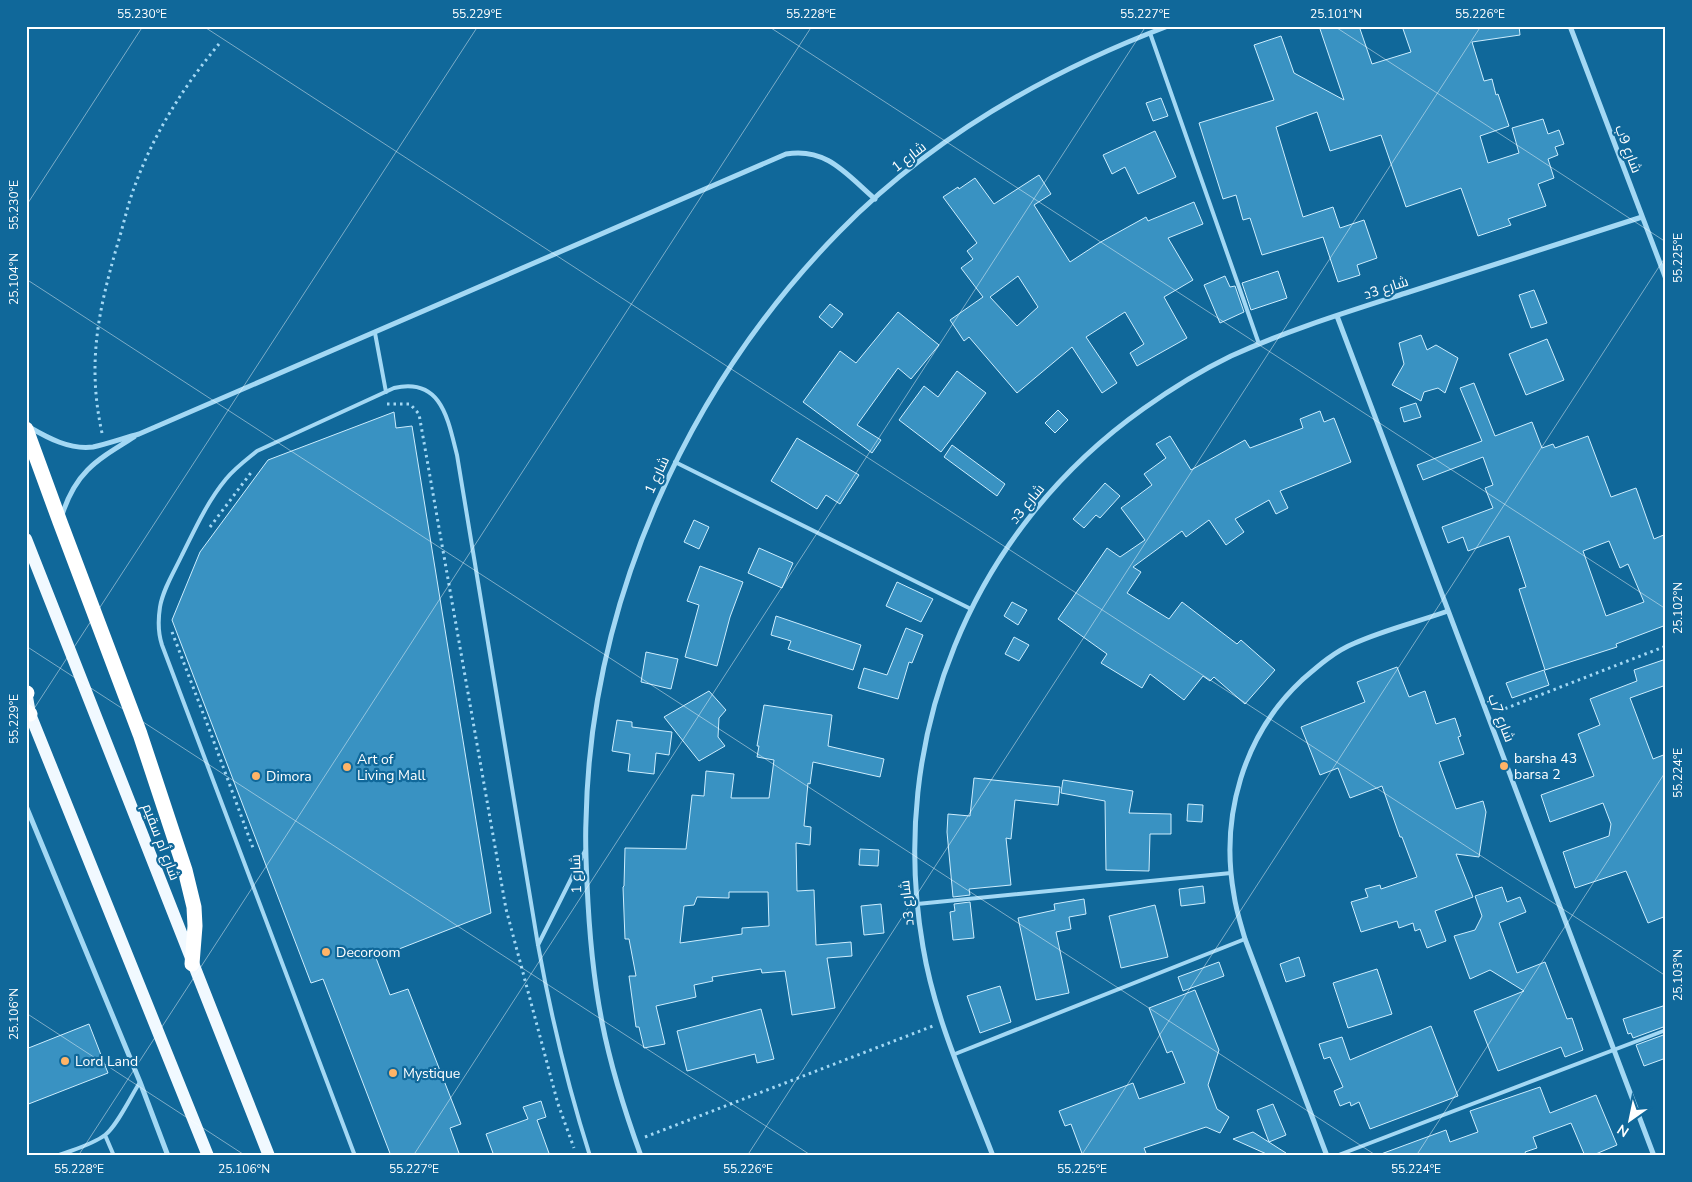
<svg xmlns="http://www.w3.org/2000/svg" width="1692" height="1182" font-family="'Nunito Sans',Cairo,sans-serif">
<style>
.building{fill:#3992c2;stroke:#ccedfe;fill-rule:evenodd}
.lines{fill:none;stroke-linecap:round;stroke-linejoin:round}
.path{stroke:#a3d8f4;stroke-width:3;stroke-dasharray:2.5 4;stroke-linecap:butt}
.service{stroke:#a3d8f4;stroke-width:4}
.minor{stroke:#a3d8f4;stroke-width:5}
.primary{stroke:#f1f9ff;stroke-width:12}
.motorway{stroke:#fff;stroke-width:15}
.ticks{fill:none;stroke:#fff;stroke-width:1;stroke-opacity:0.45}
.poi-dot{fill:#ffb467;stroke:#10689a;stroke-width:2}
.labels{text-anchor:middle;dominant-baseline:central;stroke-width:4.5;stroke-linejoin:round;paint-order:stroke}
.street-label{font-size:14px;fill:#fff;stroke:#10689a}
.poi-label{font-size:14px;fill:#fff;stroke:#10689a;text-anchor:start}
.neatline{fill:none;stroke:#fff;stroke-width:2}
.ticks-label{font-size:12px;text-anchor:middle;fill:#fff}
</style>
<rect width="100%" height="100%" fill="#10689a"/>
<path class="building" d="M1319,26H1359L1372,64L1411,52L1402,26H1519L1520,35L1472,42L1484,81L1492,79L1496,95L1498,94L1509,126L1480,136L1488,163L1519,153L1512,128L1543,119L1548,134L1559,130L1564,144L1555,147L1558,155L1548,159L1554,178L1538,184L1546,206L1508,219L1511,225L1478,236L1461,188L1406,207L1381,135L1330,151L1317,112L1276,127L1303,217L1333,207L1340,228L1364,220L1377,258L1357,265L1360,275L1338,282L1323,237L1262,255L1250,218L1243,220L1236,195L1223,199L1199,123L1274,100L1254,45L1281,36L1294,73L1344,100Z
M1161,98L1168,116L1153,121L1146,103Z
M1155,131L1176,177L1138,194L1125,167L1112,174L1103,155Z
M1039,175L1051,194L1034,205L1070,262L1099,243L1146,217L1148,221L1194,202L1203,224L1168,238L1193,280L1164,297L1187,338L1137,366L1130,353L1144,344L1125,312L1086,337L1117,383L1102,393L1072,347L1017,393L969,337L964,341L950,320L983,297L961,268L973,259L967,251L977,243L943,197L958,187L959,189L975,178L994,204ZM1018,276L1038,307L1017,326L990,297Z
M1278,271L1287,298L1251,310L1242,283Z
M1225,276L1230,287L1235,286L1244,312L1220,323L1204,285Z
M1534,290L1547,323L1531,328L1519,295Z
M830,304L843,314L832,328L819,317Z
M898,312L939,345L911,379L898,368L857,425L881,440L872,453L803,402L840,351L856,363Z
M1421,335L1427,350L1436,345L1458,358L1445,393L1438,388L1424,392L1421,401L1392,385L1404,364L1399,343Z
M1547,339L1564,380L1526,395L1509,354Z
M957,371L986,393L941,452L899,420L924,386L938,397Z
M1474,383L1495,436L1532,422L1542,448L1553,444L1555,448L1588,436L1611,497L1636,488L1654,539L1666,534V625L1616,644L1617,647L1545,670L1519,589L1526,587L1509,536L1468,551L1463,537L1448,543L1442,527L1493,508L1485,488L1493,485L1483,457L1423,480L1417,465L1482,441L1460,388ZM1609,541L1620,568L1628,564L1644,602L1606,616L1583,551Z
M1416,403L1421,417L1404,422L1400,408Z
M1058,410L1068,420L1055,433L1045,423Z
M1320,411L1324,422L1334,418L1351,462L1280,491L1288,508L1276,514L1269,500L1235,519L1244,532L1226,545L1209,520L1186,537L1182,531L1133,567L1141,572L1127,593L1169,619L1182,602L1237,644L1241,640L1275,670L1245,704L1214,677L1210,681L1203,676L1184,700L1150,674L1142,688L1101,663L1107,654L1058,619L1107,548L1120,557L1145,540L1121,508L1152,485L1144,474L1166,458L1156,444L1170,436L1191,470L1245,440L1250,448L1303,428L1300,419Z
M394,412L396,428L412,426L491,913L376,958L390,995L408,989L461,1124L450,1128L460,1156H391L323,979L311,983L172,620L200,552L268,460Z
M797,438L859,475L840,504L826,495L817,509L771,481Z
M952,445L1005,484L997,496L944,457Z
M1105,483L1120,496L1100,518L1096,515L1084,528L1073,519Z
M694,520L709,527L699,549L684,542Z
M759,548L793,563L782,588L748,573Z
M700,566L743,582L730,617L717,666L685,657L699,605L687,601Z
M897,582L933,599L921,622L886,606Z
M1012,602L1027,610L1018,625L1004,616Z
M776,616L861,645L853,670L788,649L791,641L771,635Z
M906,628L923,635L912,663L909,662L898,699L858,688L864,668L887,675Z
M1014,637L1029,645L1019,661L1005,654Z
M646,652L678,659L671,689L641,682Z
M1666,659V685L1630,698L1653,759L1666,754V916L1648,923L1626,871L1575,888L1563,852L1609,836L1611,824L1603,803L1550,822L1541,795L1594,776L1578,734L1600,725L1590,699L1637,681L1634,670Z
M1397,667L1409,697L1425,691L1436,724L1455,718L1461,736L1458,737L1464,754L1439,762L1456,809L1483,801L1486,812L1479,857L1456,854L1473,897L1435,911L1446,941L1427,948L1420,929L1415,931L1413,923L1399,928L1397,921L1361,932L1351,902L1368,897L1365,889L1380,885L1381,889L1417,877L1402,837H1400L1382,786L1350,798L1338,768L1320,775L1301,727L1365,702L1357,682Z
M1544,670L1549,685L1512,698L1506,683Z
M709,691L726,710L719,718L718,737L725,746L699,761L664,717Z
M764,705L832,715L828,746L884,759L880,777L813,762L810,784L808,783L804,826L811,827L810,845L796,843L797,891L814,890L816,945L851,942L852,956L827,958L835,1008L792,1015L785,971L762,973L761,969L712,977L713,981L694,985L696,997L656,1006L665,1044L644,1048L639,1027H636L629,976H636L629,939H625L623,887L624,886L625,848L686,849L692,795L704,796L706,771L734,774L731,798H769L774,760L757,757L759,746H757ZM729,892H768L769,926L742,928V934L680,943L684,906L694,905L697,897L729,898Z
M617,720L632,722V727L672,732L669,755L656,753L654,774L628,771L630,754L612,751Z
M974,778L1060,787L1058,805L1015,800L1011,839L1006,838L1011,885L969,889L970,895L953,897L947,832L948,814L970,816Z
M1063,780L1133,791L1129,813L1171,814V834H1150L1149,871L1106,870L1105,801L1061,793Z
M1188,804L1203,805L1202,822L1187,821Z
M860,849L879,850L878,866L859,865Z
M1203,886L1205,903L1181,906L1179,889Z
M1502,887L1507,902L1520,897L1526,912L1499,923L1517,973L1545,962L1567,1019L1572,1018L1583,1050L1565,1057L1561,1047L1498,1071L1474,1011L1524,991L1490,970L1470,979L1454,936L1475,930L1482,916L1475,896Z
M1084,899L1086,914L1069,917L1071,929L1056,932L1069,993L1036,1000L1018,918L1055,910L1054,904Z
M970,902L974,938L953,940L950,912L955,911L954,904Z
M881,904L884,933L864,935L861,906Z
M1155,905L1168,957L1121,968L1109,916Z
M1299,957L1305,976L1286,982L1280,964Z
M1219,962L1224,976L1183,991L1178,977Z
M1377,969L1392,1014L1348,1028L1333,983Z
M1000,986L1011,1022L980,1033L967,996Z
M1195,990L1219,1050L1208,1085L1217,1109L1229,1117L1220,1133L1206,1127L1144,1148L1147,1156H1083L1071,1124L1065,1126L1059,1111L1133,1083L1139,1099L1185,1083L1172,1051L1167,1053L1149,1008Z
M1666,1005V1026L1633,1038L1631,1033L1628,1034L1623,1019Z
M761,1009L774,1059L757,1063L755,1054L687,1071L677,1031Z
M89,1024L108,1073L26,1105V1049Z
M1431,1026L1458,1096L1370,1129L1359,1102L1351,1106L1350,1102L1340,1106L1334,1091L1343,1087L1330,1057L1324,1059L1319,1044L1342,1037L1350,1060Z
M1666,1034V1058L1644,1066L1636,1045Z
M1540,1087L1550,1113L1596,1095L1617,1145L1591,1156H1585L1571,1123L1533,1137L1537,1148L1525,1152L1527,1156H1381V1154L1446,1130L1450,1142L1478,1132L1470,1111Z
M541,1101L546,1117L537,1120L550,1156H494L486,1134L528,1119L523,1107Z
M1273,1104L1286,1135L1269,1142L1257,1110Z
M1253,1132L1286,1153L1284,1156H1271L1233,1139Z"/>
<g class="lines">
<path class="path" d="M387,404H410L419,414L506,909L558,1104L574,1148
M102,433C87,364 98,312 117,246C123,227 127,207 134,188C153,135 183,87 219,44
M210,527L253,470
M172,632L211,734L253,848
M1499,711L1666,646
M645,1137L933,1026"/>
<path class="service" d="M1150,33L1259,344
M375,333L386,392
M675,462L971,609
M917,904L1231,873
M538,945L585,851
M955,1054L1245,939
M105,1135L114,1156
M57,1156C72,1150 92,1145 105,1135C117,1126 131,1096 140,1082
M355,1156L162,645C158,633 158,620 160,607C163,589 174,572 182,555C195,529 207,502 226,479C235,468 246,460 257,451L394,388C442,377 448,420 457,455L538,945C551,1016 568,1087 590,1156
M1336,1156L1666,1030"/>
<path class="minor" d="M1570,26L1666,279
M1337,316L1654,1156
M29,427C48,438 70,450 93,447C108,444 124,438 139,434L786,154C827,147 847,175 875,199
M62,515C76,471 97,460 134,437
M26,806L140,1082L168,1156
M641,1156C625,1112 611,1068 602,1022C593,977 589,930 587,883C586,862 585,841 586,821C590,602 687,387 839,232C930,139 1047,72 1168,26
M993,1156C967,1088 935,1019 923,947C887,739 970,532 1143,409C1171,389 1200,371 1231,356C1288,330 1347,312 1406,293C1485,268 1563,242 1642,217
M1327,1156L1245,939C1241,925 1236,910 1234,895C1220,817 1243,735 1302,680C1318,666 1335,651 1355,643C1384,630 1417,622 1448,611"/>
<path class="primary" d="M26,539L269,1156
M26,691L30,714L208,1156"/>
<path class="motorway" d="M26,429L60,522L140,734L185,870L194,907L195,926L192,964
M26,693H27
M26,711L30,714"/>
</g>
<path class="ticks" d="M203,26L1666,976M768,26L1666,609M1334,26L1666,242M26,206L143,26M26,279L1377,1156M26,646L812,1156M26,721L478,26M26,1013L246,1156M78,1156L812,26M413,1156L1146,26M747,1156L1481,26M1081,1156L1666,256M1416,1156L1666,771"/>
<g class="poi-dot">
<circle cx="1504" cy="766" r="5"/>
<circle cx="347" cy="767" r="5"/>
<circle cx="256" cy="776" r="5"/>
<circle cx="326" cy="952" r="5"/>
<circle cx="65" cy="1061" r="5"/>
<circle cx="393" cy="1073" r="5"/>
</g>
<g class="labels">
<g class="street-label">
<text transform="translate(1628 149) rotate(69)">شارع 9ب</text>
<text transform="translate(909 157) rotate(-38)">شارع 1</text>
<text transform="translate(1386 288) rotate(-18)">شارع 3د</text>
<text transform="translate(657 475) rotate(-65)">شارع 1</text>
<text transform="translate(1027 504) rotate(-51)">شارع 3د</text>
<text transform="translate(1501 718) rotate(69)">شارع 7ب</text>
<text transform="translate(161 842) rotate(69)">شارع أم سقيم</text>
<text transform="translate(576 874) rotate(-92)">شارع 1</text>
<text transform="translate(907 903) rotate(-96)">شارع 3د</text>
</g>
<g class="poi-label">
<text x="1514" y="758">barsha 43<tspan x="1514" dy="16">barsa 2</tspan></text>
<text x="357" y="759">Art of<tspan x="357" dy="16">Living Mall</tspan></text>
<text x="266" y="776">Dimora</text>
<text x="336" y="952">Decoroom</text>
<text x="75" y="1061">Lord Land</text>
<text x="403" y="1073">Mystique</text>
</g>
</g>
<rect width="1692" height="1182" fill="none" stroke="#10689a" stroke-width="55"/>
<g transform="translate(1630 1120) rotate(213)" stroke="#10689a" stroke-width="4" paint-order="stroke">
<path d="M0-4L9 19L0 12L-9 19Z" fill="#ffffff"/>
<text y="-8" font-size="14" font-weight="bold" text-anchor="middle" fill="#ffffff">N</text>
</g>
<rect x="28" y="28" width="1636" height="1126" class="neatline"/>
<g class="ticks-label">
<text x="142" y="18">55.230°E</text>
<text x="477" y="18">55.229°E</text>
<text x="811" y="18">55.228°E</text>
<text x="1145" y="18">55.227°E</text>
<text x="1336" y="18">25.101°N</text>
<text x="1480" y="18">55.226°E</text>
<text transform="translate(14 205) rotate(-90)" y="4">55.230°E</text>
<text transform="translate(1678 258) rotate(-90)" y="4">55.225°E</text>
<text transform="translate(14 279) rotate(-90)" y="4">25.104°N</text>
<text transform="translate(1678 608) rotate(-90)" y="4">25.102°N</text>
<text transform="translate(14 719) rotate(-90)" y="4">55.229°E</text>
<text transform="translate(1678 773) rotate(-90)" y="4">55.224°E</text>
<text transform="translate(1678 975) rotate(-90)" y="4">25.103°N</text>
<text transform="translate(14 1014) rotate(-90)" y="4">25.106°N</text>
<text x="79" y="1173">55.228°E</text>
<text x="244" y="1173">25.106°N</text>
<text x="414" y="1173">55.227°E</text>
<text x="748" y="1173">55.226°E</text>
<text x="1082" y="1173">55.225°E</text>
<text x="1416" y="1173">55.224°E</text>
</g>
</svg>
